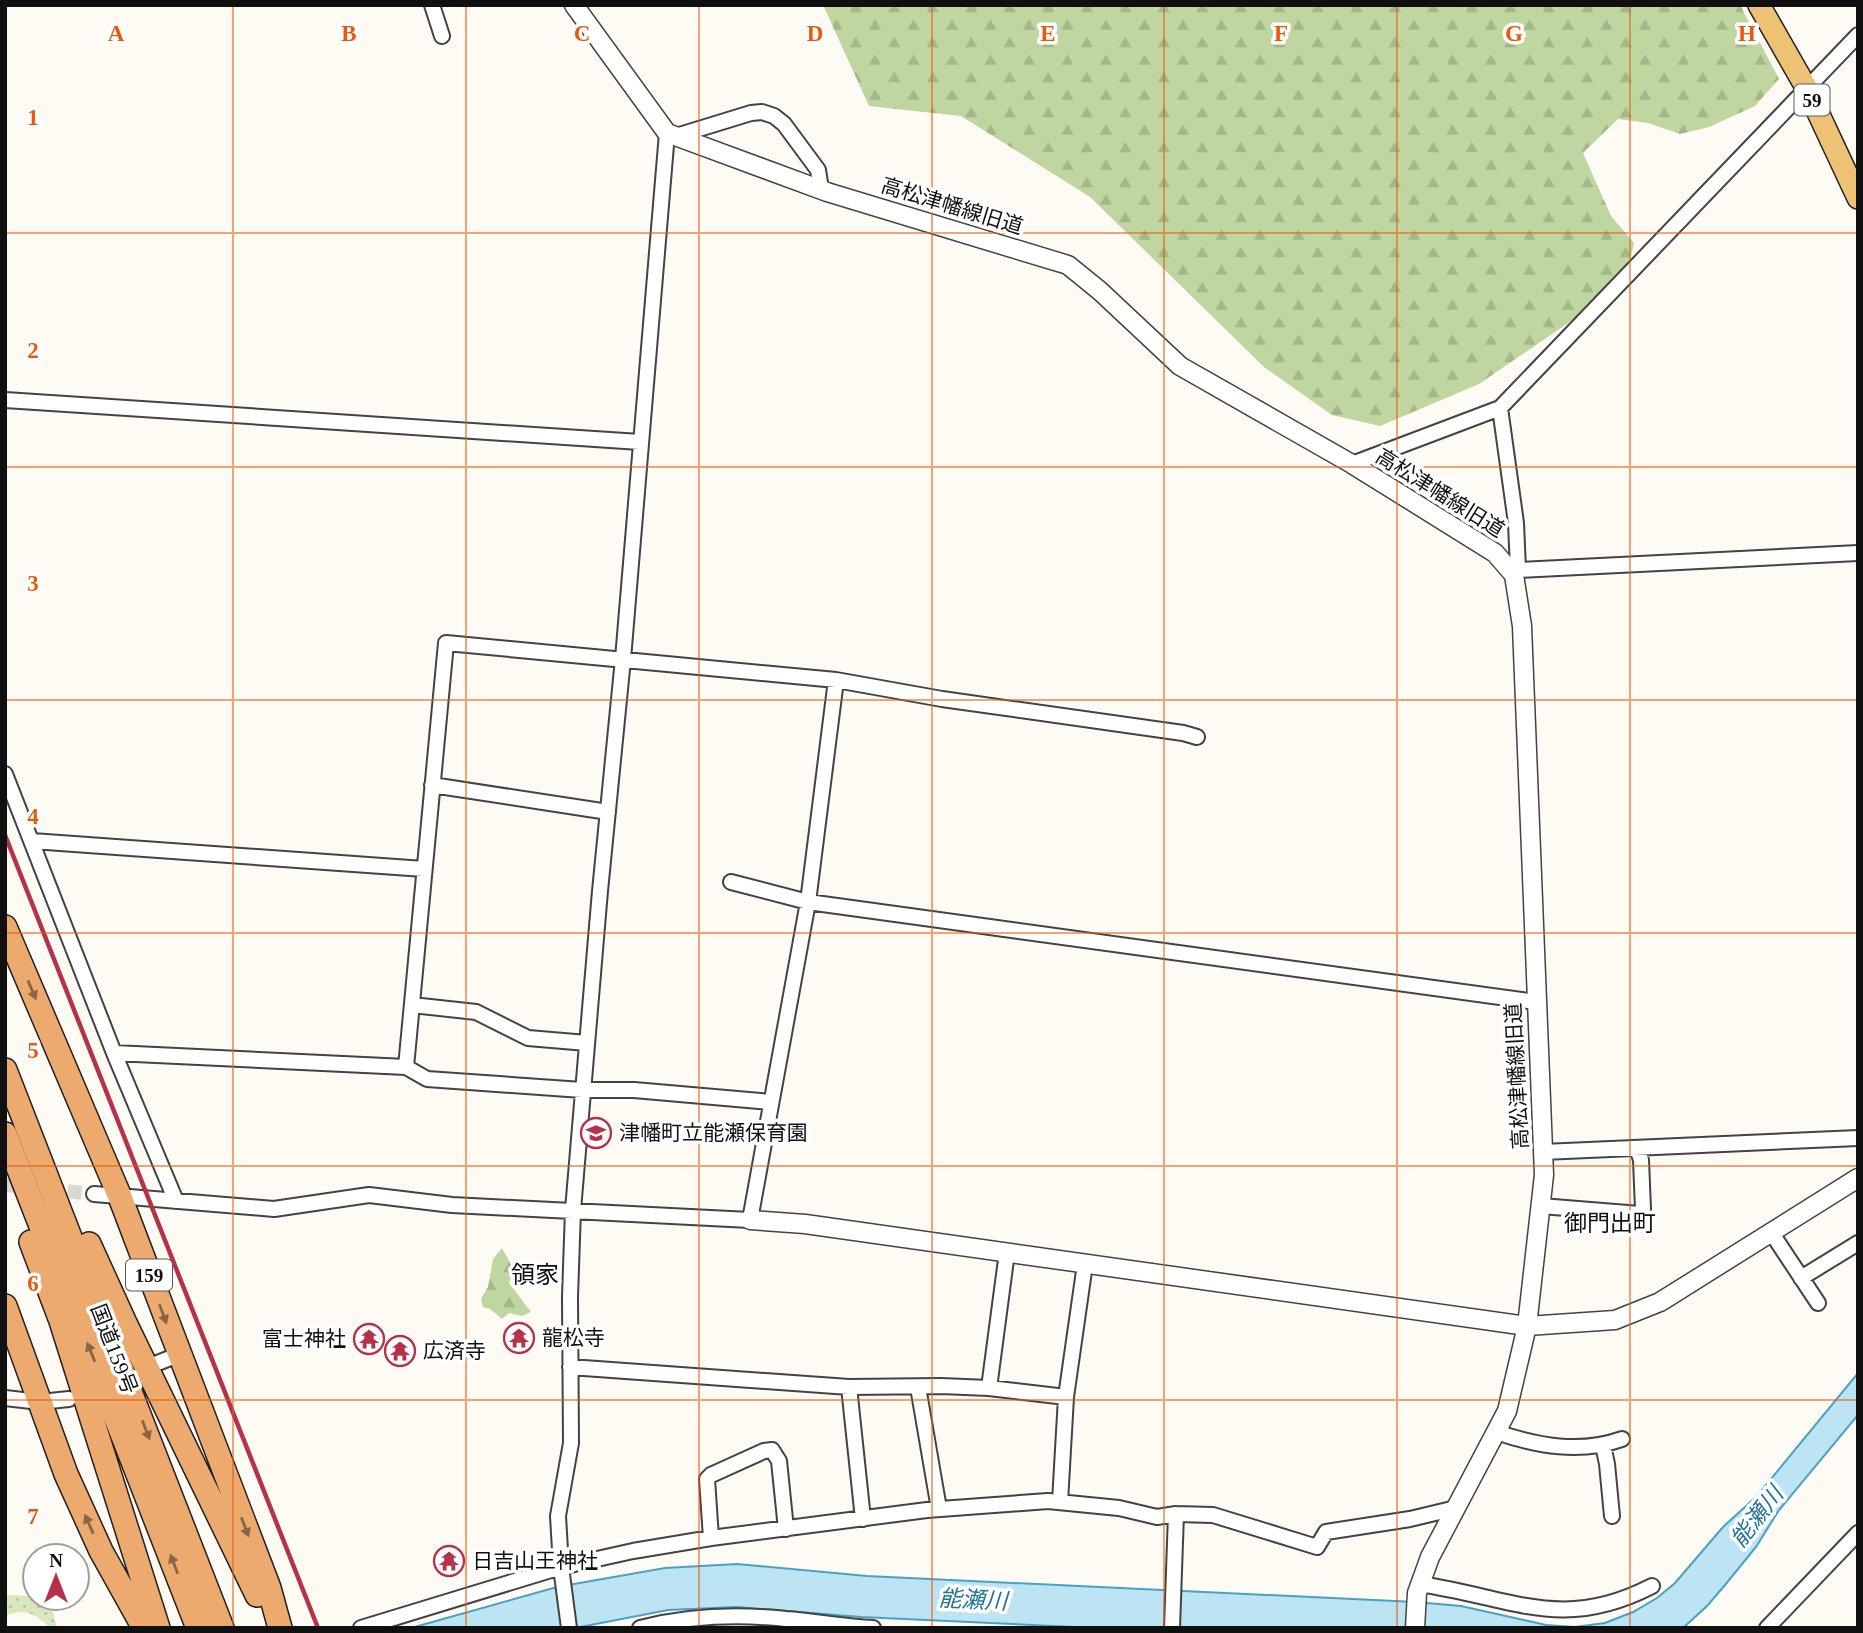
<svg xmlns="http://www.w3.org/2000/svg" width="1863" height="1633" font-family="'Times New Roman','Noto Sans JP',serif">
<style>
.grass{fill:url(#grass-dots)}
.forest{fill:url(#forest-firs)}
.water{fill:#bce4f2;stroke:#49a1c3;stroke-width:2}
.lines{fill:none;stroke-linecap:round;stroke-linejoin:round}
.minor-tunnel{stroke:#dad8d2;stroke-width:14;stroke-dasharray:14 7;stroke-linecap:butt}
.minor-casing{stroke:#434343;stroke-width:18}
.tertiary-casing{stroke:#434343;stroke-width:21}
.primary-casing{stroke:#212121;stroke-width:24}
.trunk-casing{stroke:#212121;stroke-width:26}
.minor{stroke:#fff;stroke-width:14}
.tertiary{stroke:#fff;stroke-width:18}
.primary{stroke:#eec275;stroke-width:21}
.trunk{stroke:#ecaa6e;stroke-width:23}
.rail{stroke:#b63248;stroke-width:4.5}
.oneway{fill:#896544}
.grid{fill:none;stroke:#e8590c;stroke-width:2;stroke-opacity:0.55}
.labels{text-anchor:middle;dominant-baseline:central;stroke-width:7;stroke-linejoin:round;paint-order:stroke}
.shield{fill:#fff;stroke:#585858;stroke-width:2}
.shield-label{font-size:19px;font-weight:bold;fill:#101010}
.street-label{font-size:21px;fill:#101010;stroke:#fff}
.poi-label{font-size:21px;fill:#101010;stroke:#fff;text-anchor:start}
.neighbourhood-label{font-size:23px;fill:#101010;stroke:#fff}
.water-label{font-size:23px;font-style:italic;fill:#227499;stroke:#fff}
.quarter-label{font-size:24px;fill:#101010;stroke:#fff}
.grid-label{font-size:23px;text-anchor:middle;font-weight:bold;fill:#e8590c;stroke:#fff;stroke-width:7;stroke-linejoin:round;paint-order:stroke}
</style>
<defs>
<pattern id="grass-dots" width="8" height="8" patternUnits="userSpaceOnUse" patternTransform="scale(1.75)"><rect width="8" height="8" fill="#d9e7bf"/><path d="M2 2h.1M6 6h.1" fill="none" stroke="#b9c5a3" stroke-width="1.8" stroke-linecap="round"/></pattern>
<pattern id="forest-firs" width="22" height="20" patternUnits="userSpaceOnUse" patternTransform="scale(1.75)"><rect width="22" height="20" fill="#bfd6a0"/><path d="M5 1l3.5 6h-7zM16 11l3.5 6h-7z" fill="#a3b789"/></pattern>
</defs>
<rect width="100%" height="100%" fill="#fefbf4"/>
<path class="grass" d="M5,1595L31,1596L53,1612L57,1628H50C36,1614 25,1607 5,1616Z"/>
<path class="forest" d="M823,5H1740L1779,79L1755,106L1709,127L1680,134L1648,123L1618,119L1583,153L1611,216L1634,243L1629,265L1587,310L1479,384L1380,426L1332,415L1264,367L1090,197L961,116L869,106Z
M502,1248L514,1270L509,1283L531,1312L522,1316L509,1313L502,1319L490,1309L483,1307L481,1299L488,1287L493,1259Z"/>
<path class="water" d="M1858,1373V1415L1779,1510L1756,1547L1725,1585L1707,1606L1683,1628H1097L861,1617L736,1607L668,1610L575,1628H411L557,1587L665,1568L737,1564L867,1576L1415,1602L1461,1606L1546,1625L1575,1627L1605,1623L1633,1612L1657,1598L1675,1583L1723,1527L1757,1496Z"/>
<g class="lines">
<path class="minor-tunnel" d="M5,1185L94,1194"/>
<g class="minor-casing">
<path id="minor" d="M432,5L442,36
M676,136L751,113L762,112L774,116L784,124L818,170L821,189
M5,400L640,442
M1500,408L1516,523L1518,570L1514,575
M1352,464L1500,408L1858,35
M1518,570L1858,553
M836,680L942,699L1183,733L1197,737
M5,774L114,1053L406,1067L446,643L836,680L808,902L750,1220L452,1205L369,1195L274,1209L94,1194
M432,785L608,812
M32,841L424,869
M731,882L808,902L1536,1002
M412,1005L476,1012L528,1038L587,1043
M114,1053L176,1201
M406,1067L427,1079L582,1090H634L771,1102
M1543,1152L1858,1138
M1541,1206L1640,1214L1643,1209L1641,1160L1637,1148
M1771,1232L1818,1303
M1801,1278L1858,1243
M155,1364L178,1355
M570,1367L849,1387L941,1386L989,1388L1066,1397
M849,1387L863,1519
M918,1387L939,1509
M989,1388L1007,1252
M5,1398L40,1402L69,1399
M1496,1432C1538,1446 1580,1454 1622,1439
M1603,1445L1607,1464L1612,1516
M1060,1502L1066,1397L1085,1264
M711,1538L707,1479L711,1475L764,1451L772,1450L779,1461L786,1529
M1419,1584C1511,1597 1561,1633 1652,1586
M361,1628L561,1567L633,1551L711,1538L927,1510L1048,1501L1119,1508L1157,1517L1176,1514L1213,1515L1317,1547L1326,1532L1410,1519L1456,1508
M569,1628L561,1567L558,1516L571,1443L570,1297L573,1210L600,891L623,659L667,133
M640,1628C687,1616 738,1614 786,1619C815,1621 844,1627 873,1628
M1172,1628L1176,1514
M1767,1628L1858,1533"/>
</g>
<g class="tertiary-casing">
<path id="tertiary" d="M574,5L667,133L827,192L1068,265L1100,291L1180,366L1352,464L1495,553L1514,575L1522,626L1544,1175L1527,1326L1507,1411L1430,1557L1417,1593L1415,1628
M750,1220L805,1224L1527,1326L1615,1320L1660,1302L1858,1178"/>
</g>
<g class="primary-casing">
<path id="primary" d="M1759,5L1807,89L1858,198"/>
</g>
<g class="trunk-casing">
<path id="trunk" d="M5,927L120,1197L269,1588L280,1628
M5,1070L222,1628
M5,1134L198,1628
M31,1242L61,1321L158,1628
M89,1244L125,1323L257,1595
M5,1306L66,1474L101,1551L144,1628"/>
</g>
<use href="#minor" class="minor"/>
<use href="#tertiary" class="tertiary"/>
<use href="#primary" class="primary"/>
<use href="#trunk" class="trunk"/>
<path class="rail" d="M5,835L318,1628"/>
</g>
<defs><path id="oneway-solid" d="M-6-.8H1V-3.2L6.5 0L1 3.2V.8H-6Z" transform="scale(1.75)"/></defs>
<g class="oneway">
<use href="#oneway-solid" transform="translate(32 990) rotate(67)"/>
<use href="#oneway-solid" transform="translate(163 1314) rotate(70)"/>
<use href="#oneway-solid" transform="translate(91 1352) rotate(-112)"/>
<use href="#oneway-solid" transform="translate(146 1430) rotate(69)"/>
<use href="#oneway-solid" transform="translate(89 1524) rotate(-114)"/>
<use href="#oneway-solid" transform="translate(245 1527) rotate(69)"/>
<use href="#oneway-solid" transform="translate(174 1564) rotate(-111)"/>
</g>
<path class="grid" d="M233,5V1628M466,5V1628M699,5V1628M932,5V1628M1164,5V1628M1397,5V1628M1630,5V1628M5,233H1858M5,467H1858M5,700H1858M5,933H1858M5,1166H1858M5,1400H1858"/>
<defs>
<g id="school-ring" transform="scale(1.575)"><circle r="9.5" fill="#fff" stroke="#b63248" stroke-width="1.5"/><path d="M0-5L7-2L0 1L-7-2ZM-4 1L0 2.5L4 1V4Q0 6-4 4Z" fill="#b63248"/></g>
<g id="temple-ring" transform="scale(1.575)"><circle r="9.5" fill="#fff" stroke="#b63248" stroke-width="1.5"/><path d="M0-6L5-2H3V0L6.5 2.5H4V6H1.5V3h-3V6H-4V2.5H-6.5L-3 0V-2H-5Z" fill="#b63248"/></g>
</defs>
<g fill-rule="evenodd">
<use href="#school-ring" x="596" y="1133"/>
<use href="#temple-ring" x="519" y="1338"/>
<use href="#temple-ring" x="369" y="1339"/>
<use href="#temple-ring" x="400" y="1351"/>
<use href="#temple-ring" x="449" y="1561"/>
</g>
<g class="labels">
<g class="shield">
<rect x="1794.5" y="84.5" width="35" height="31" rx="5"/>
<rect x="126" y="1259.5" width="46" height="31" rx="5"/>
</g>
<g class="shield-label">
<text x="1812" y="100">59</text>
<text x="149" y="1275">159</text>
</g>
<g class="street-label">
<text transform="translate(952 206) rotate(17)">高松津幡線旧道</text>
<text transform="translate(1440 493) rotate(32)">高松津幡線旧道</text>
<text transform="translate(1517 1076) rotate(-93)">高松津幡線旧道</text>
<text transform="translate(114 1349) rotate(69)">国道159号</text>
</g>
<g class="poi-label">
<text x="619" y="1133">津幡町立能瀬保育園</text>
<text x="542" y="1338">龍松寺</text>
<text x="346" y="1339" text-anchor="end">富士神社</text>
<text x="423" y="1351">広済寺</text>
<text x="472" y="1561">日吉山王神社</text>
</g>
<g class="neighbourhood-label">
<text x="1610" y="1223">御門出町</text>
</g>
<g class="water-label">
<text transform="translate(1757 1517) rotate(-52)">能瀬川</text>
<text transform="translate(973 1600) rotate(3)">能瀬川</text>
</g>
<g class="quarter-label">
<text x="535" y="1275">領家</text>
</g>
</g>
<g class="grid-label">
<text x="116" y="41">A</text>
<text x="349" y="41">B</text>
<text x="582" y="41">C</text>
<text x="815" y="41">D</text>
<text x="1048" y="41">E</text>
<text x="1281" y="41">F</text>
<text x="1514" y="41">G</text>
<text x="1747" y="41">H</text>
<text x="33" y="125">1</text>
<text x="33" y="358">2</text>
<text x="33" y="591">3</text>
<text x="33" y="824">4</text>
<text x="33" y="1058">5</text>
<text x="33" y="1291">6</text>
<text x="33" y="1524">7</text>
</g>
<rect width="1863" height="1633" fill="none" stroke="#101010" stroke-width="14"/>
<g transform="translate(56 1577)"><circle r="33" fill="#ffffff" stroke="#9f9f9f" stroke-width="2"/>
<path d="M0-5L12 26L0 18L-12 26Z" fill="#b63248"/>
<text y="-10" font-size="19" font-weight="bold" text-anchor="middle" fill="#101010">N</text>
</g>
</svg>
